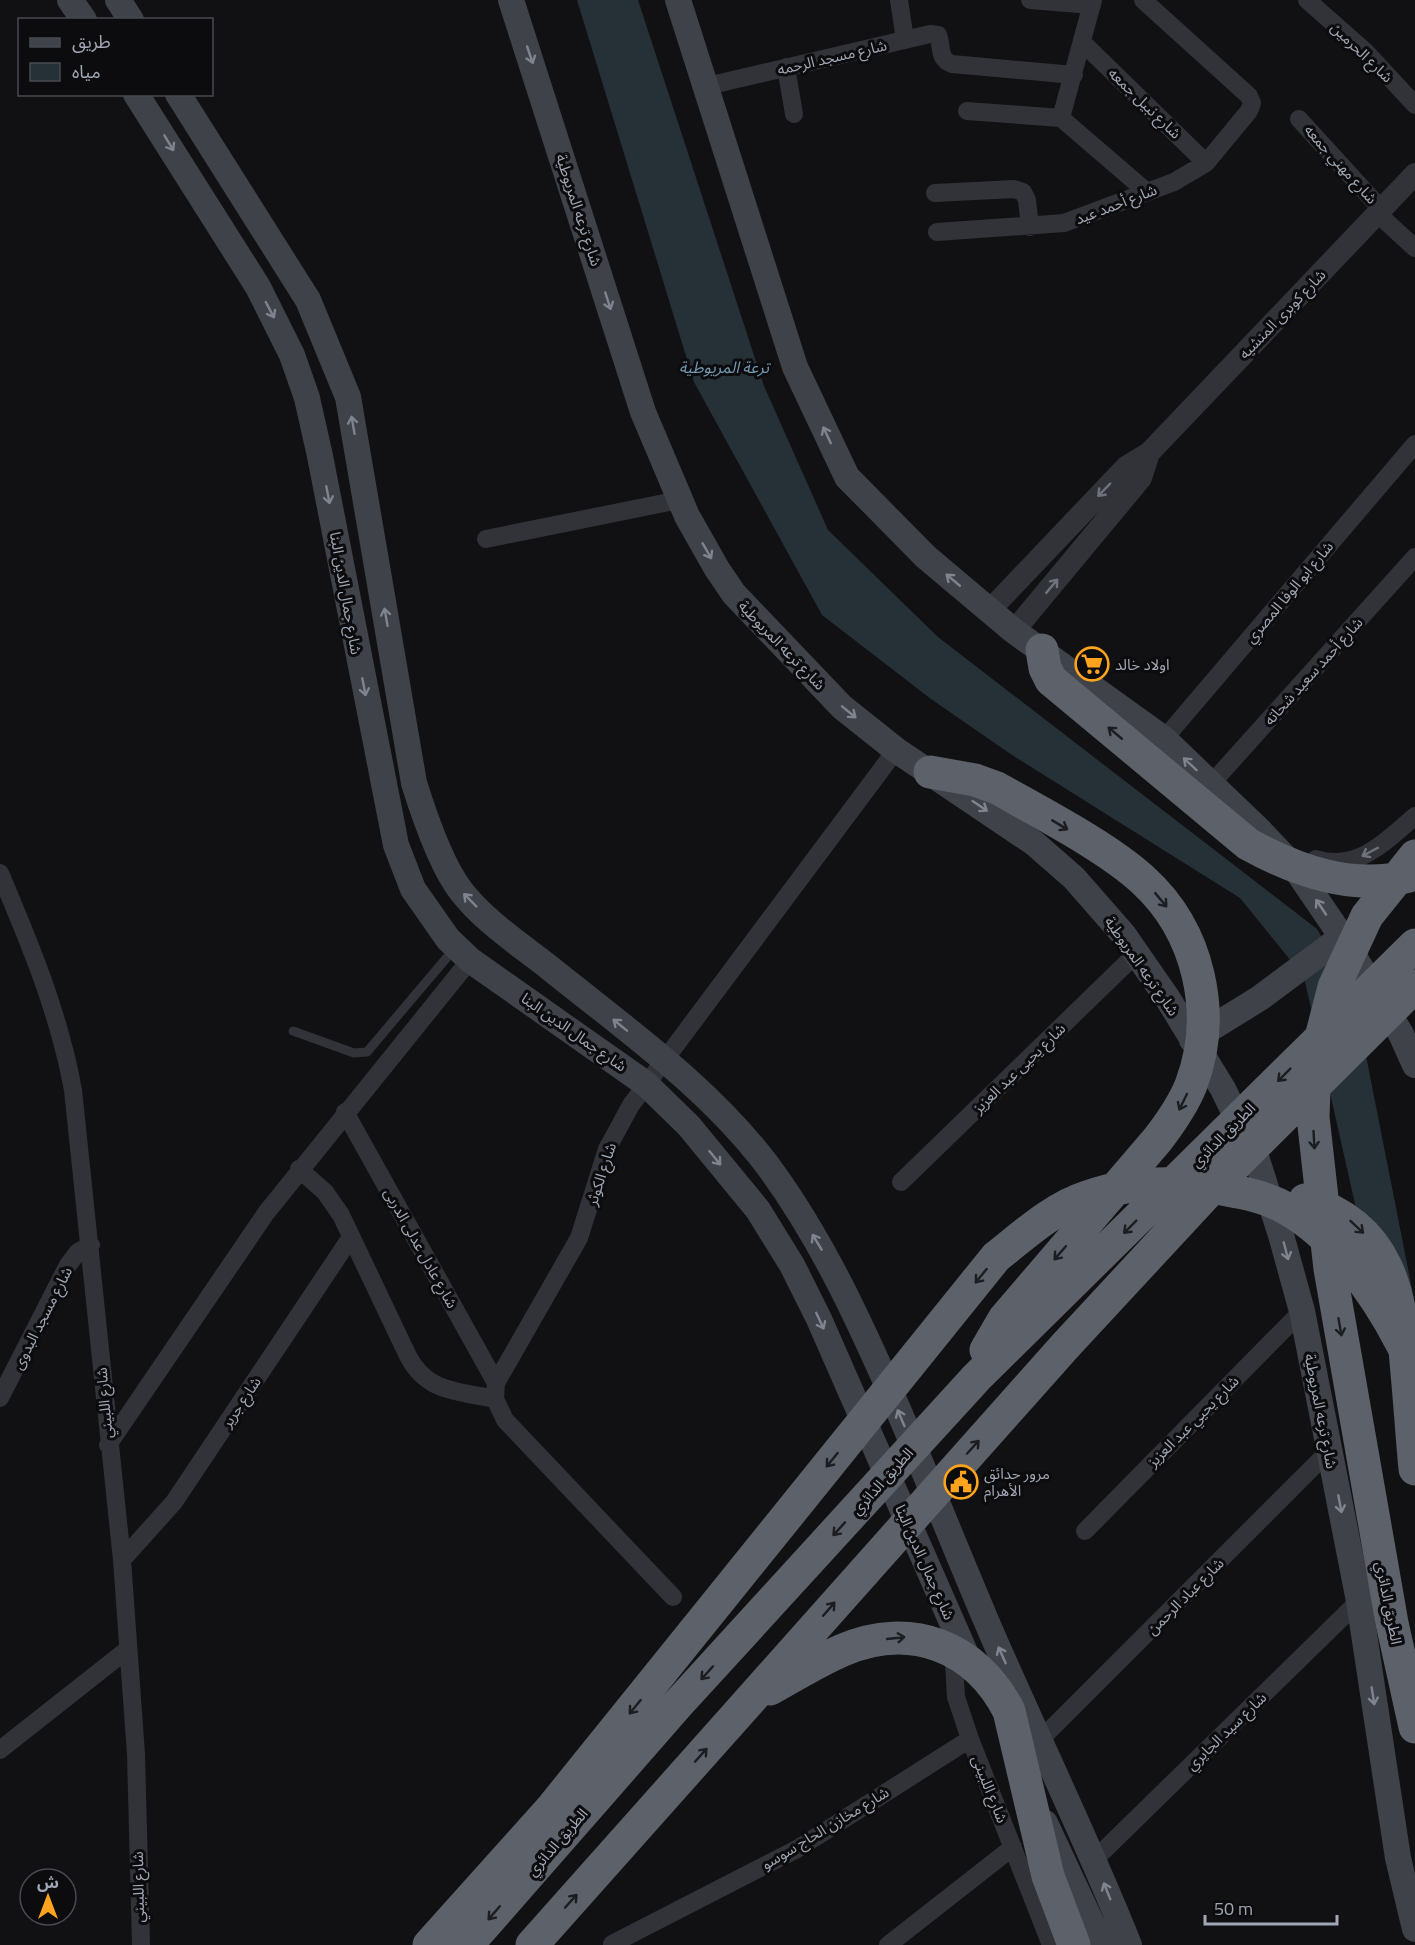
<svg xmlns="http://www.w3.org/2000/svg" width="1415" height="1945" font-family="'Titillium Web','Noto Sans Arabic',sans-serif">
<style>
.water{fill:#263137}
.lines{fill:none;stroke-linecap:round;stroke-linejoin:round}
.service{stroke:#313338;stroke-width:9}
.minor{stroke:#313338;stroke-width:18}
.tertiary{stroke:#313338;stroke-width:22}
.secondary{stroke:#3f4248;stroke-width:26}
.motorway{stroke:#5d6169;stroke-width:33}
.oneway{stroke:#7f848f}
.oneway2{stroke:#6f737d}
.oneway3{stroke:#1c1d20}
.labels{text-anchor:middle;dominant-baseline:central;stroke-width:6;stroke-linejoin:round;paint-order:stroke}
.street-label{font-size:15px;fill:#a1a8b5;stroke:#0c0c0e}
.poi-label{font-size:15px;fill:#a1a8b5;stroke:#0c0c0e;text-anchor:start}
.water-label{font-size:16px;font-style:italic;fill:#739ab4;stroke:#0c0c0e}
</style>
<rect width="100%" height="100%" fill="#111113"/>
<path class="water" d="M577,0H638L764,386L828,530L938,637L1317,929L1354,995L1415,1304V1471L1304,977L1240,898L1012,755L931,699L822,615L694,382Z"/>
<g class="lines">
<path class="service" d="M293,1031L354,1053L367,1052L454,949"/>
<path class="minor" d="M899,0L905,40
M1030,0L1092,5
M1307,0L1366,52L1415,105
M1083,43L1206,163
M786,67L794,114
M707,86L930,34L938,35C943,47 937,58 952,64L1074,75
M967,111L1061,118L1147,192
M1061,118L1093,0
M1299,119L1382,210
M935,193L1014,189L1023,192L1027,200L1030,227
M1378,214L1415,248
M937,232L1064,223L1174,182L1206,163L1249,111L1252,103L1249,96L1143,0
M486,539L679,500
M1164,739L1415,444
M1211,784L1415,557
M1316,859C1358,872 1386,841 1415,816
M0,873C30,944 59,1013 73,1090L122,1560L136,1754L141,1945
M345,1112L496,1383
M299,1169L325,1192L341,1215L408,1356C427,1393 458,1391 495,1399
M901,1182L1136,954
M0,1398L68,1265L78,1252L91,1245
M108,1445L266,1213L470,960
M1085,1531L1302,1311
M122,1560L174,1502L351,1237
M673,1597L505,1420L495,1399L496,1383L579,1238L607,1149L631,1105L896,750
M953,1647L956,1697L970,1739L1051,1945
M1040,1740L1329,1451
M0,1750L128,1649
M1094,1860L1359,1601
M612,1944L797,1849L970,1739
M888,1945L1013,1847"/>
<path class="tertiary" d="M989,611L1126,467L1149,453L1415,174
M1014,631L1141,478L1149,453"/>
<path class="secondary" d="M70,0L84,20
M118,0L131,20
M511,0L643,412L687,516L717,569L734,594L842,707L896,750L1034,843L1074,878L1123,934L1168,999L1223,1089L1256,1157L1281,1235L1302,1311L1359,1601L1398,1858L1415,1929
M678,0L795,367L847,477L926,557L1014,631L1164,739L1260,831L1295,868L1342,937L1401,1034L1415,1065
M136,94L258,287L292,355L307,398L320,456L396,845L413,889L448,939L470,960L646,1084L689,1126L758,1210L792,1265L819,1319L972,1668
M178,94L308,300L348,397L414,783C424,815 441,865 461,891C485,922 521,945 551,969C627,1030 709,1088 768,1166C821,1238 858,1318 894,1400C926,1474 956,1550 988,1625C1034,1732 1086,1837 1129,1945
M1192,1040L1260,998L1342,937
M1045,1823L1102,1945"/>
<path class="motorway" d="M1042,650L1045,668L1051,680L1248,844C1297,871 1353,891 1409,876
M930,772L975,780L997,788C1041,813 1107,847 1143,880C1199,931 1218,1014 1191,1085C1183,1105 1171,1122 1158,1139L1004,1319L986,1350
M1415,856L1367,916L1334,987L1315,1061L1313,1117L1330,1269L1392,1623L1415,1727
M1305,1200C1391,1226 1401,1294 1407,1373C1410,1405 1412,1437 1415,1469
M770,1689C794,1676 817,1661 843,1650C910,1621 976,1646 1009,1711L1048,1876L1074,1945
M429,1945L551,1809L996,1257C1024,1235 1053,1208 1087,1197C1126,1183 1168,1181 1209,1187C1235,1191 1263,1195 1287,1209C1344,1241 1389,1313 1415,1371
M467,1945L678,1704L977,1377L1415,945
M532,1945L1066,1345L1207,1193L1415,986"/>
</g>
<defs><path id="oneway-shaft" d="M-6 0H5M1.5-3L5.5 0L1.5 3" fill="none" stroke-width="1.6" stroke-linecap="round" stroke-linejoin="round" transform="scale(1.5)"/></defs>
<g class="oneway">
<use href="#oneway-shaft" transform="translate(530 55) rotate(71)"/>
<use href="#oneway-shaft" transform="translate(169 143) rotate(59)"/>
<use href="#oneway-shaft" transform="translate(608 301) rotate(72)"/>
<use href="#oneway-shaft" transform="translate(270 310) rotate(62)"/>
<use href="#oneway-shaft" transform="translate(353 425) rotate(-100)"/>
<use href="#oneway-shaft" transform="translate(827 435) rotate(-115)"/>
<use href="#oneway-shaft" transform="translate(328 495) rotate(79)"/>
<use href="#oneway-shaft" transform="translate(707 551) rotate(60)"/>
<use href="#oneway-shaft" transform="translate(953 580) rotate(-140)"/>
<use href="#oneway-shaft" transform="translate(386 617) rotate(-100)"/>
<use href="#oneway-shaft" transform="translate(364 687) rotate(79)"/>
<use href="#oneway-shaft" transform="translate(849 712) rotate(39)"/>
<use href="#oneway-shaft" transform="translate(1190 764) rotate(-137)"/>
<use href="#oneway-shaft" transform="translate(980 806) rotate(34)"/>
<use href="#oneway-shaft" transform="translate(470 900) rotate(-135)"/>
<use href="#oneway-shaft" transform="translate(1321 907) rotate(-124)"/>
<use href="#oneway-shaft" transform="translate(620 1025) rotate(-141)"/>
<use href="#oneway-shaft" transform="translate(715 1158) rotate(51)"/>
<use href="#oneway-shaft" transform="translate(817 1242) rotate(-121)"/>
<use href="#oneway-shaft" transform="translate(1286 1251) rotate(75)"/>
<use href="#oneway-shaft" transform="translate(820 1321) rotate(65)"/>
<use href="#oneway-shaft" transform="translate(901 1418) rotate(-113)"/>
<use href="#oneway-shaft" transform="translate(1340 1504) rotate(79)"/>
<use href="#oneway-shaft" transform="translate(1002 1655) rotate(-114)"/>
<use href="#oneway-shaft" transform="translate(1373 1696) rotate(81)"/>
<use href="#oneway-shaft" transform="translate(1107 1891) rotate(-112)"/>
</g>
<g class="oneway2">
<use href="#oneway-shaft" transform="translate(1104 490) rotate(134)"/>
<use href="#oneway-shaft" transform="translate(1052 586) rotate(-50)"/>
<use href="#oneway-shaft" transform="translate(1370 852) rotate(152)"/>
</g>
<g class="oneway3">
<use href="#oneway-shaft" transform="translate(1115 733) rotate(-140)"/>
<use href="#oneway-shaft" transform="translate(1060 825) rotate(31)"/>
<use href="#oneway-shaft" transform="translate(1161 900) rotate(50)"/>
<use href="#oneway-shaft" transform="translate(1284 1075) rotate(135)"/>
<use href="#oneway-shaft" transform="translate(1183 1102) rotate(116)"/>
<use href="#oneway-shaft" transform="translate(1314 1140) rotate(87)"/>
<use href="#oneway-shaft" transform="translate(1130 1227) rotate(135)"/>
<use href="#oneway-shaft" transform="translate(1357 1227) rotate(43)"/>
<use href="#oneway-shaft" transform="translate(1060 1253) rotate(131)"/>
<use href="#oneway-shaft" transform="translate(981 1276) rotate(129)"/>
<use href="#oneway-shaft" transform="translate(1340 1327) rotate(80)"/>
<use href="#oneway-shaft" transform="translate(973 1447) rotate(-48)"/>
<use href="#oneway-shaft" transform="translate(832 1460) rotate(129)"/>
<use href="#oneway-shaft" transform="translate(839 1529) rotate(132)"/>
<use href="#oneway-shaft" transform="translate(829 1609) rotate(-49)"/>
<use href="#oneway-shaft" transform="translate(896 1638) rotate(-6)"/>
<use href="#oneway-shaft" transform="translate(707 1673) rotate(132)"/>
<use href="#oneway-shaft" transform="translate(635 1707) rotate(129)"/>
<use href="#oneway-shaft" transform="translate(701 1755) rotate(-48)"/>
<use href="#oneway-shaft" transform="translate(571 1901) rotate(-48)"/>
<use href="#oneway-shaft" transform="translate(494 1913) rotate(131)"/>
</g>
<defs>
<g id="supermarket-ring" transform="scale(1.725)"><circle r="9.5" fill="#0c0c0e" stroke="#ffa41c" stroke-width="1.5"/><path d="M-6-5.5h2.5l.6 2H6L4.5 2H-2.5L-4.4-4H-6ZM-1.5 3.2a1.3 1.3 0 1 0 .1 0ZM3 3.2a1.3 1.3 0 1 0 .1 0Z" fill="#ffa41c"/></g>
<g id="civic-ring" transform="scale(1.725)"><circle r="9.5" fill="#0c0c0e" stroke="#ffa41c" stroke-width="1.5"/><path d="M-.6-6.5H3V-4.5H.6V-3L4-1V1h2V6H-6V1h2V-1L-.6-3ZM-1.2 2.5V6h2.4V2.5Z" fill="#ffa41c"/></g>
</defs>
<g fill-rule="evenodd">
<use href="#supermarket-ring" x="1092" y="664"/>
<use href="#civic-ring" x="961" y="1482"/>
</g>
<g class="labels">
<g class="street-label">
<text transform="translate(1362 52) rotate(44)">شارع الحرمين</text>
<text transform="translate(832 57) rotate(-13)">شارع مسجد الرحمه</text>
<text transform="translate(1145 103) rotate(44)">شارع نبيل جمعه</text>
<text transform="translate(1341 164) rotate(48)">شارع مهني جمعه</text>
<text transform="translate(1116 204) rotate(-21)">شارع أحمد عيد</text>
<text transform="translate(579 210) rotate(72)">شارع ترعه المريوطية</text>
<text transform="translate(1282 314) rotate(-46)">شارع كوبرى المنشيه</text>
<text transform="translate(1289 592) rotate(-50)">شارع ابو الوفا المصري</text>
<text transform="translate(346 593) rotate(80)">شارع جمال الدين البنا</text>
<text transform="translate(782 645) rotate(46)">شارع ترعه المريوطية</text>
<text transform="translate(1313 671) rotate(-48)">شارع أحمد سعيد شحاته</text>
<text transform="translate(1142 966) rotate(55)">شارع ترعه المريوطية</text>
<text transform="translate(574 1032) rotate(35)">شارع جمال الدين البنا</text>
<text transform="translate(1019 1068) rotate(-44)">شارع يحيى عبد العزيز</text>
<text transform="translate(1223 1135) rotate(-45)">الطريق الدائري</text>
<text transform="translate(601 1174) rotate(-72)">شارع الكوثر</text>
<text transform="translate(421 1248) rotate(61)">شارع عادل عدلى الدربى</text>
<text transform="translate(42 1318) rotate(-63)">شارع مسجد البدوى</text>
<text transform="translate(241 1402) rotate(-56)">شارع جرير</text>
<text transform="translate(104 1403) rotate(-95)">شارع اللبيني</text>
<text transform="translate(1321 1411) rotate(79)">شارع ترعه المريوطية</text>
<text transform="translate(1193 1421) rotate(-45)">شارع يحيي عبد العزيز</text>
<text transform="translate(882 1481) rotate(-48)">الطريق الدائري</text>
<text transform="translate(925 1562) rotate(66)">شارع جمال الدين البنا</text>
<text transform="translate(1185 1596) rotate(-45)">شارع عباد الرحمن</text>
<text transform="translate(1389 1603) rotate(79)">الطريق الدائري</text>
<text transform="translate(1226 1731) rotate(-44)">شارع سيد الجايري</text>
<text transform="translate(990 1789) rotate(68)">شارع اللبينى</text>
<text transform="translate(825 1828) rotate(-31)">شارع مخازن الحاج سوسو</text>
<text transform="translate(557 1842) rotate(-49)">الطريق الدائري</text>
<text transform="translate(138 1887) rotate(-91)">شارع اللبيني</text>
</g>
<g class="poi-label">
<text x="1115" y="664">اولاد خالد</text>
<text x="984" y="1473">مرور حدائق<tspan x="984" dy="17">الأهرام</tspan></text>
</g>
<g class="water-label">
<text x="724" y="367">ترعة المريوطية</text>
</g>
</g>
<rect x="18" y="18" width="195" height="78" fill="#0c0c0e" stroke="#484a51" stroke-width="1.5"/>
<rect x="30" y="38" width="30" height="9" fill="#3f4248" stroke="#484a51" stroke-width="1.5"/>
<text x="72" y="48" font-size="18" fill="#a1a8b5">طريق</text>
<rect x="30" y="63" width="30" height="18" fill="#263137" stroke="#484a51" stroke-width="1.5"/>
<text x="72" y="78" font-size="18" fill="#a1a8b5">مياه</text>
<g transform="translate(48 1897)"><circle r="28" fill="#0c0c0e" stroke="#484a51" stroke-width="1.5"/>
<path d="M0-4.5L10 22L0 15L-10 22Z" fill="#ffa41c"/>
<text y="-9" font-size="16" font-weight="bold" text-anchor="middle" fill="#a1a8b5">ش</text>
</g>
<path d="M1205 1915v9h132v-9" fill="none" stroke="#a1a8b5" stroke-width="3"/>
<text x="1214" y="1915" font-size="18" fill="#a1a8b5" stroke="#0c0c0e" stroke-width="4.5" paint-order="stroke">50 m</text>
</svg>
